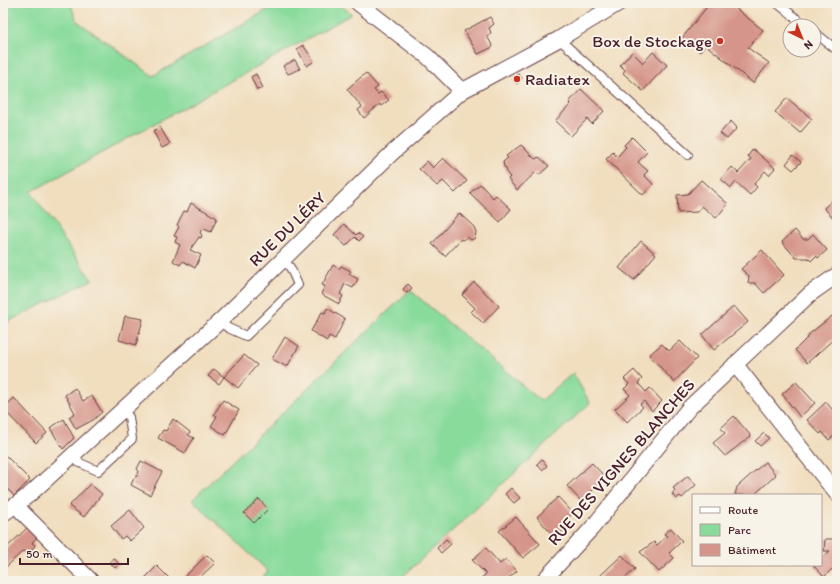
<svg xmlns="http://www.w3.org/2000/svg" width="840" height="584" font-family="Itim,sans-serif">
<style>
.green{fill:#89db9c;stroke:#6a7d64}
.building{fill:#d6958a}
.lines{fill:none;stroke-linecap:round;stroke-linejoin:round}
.service-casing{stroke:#633c41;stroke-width:10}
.minor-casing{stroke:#633c41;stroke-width:17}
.service{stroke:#fff;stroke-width:8}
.minor{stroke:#fff;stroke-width:15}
.poi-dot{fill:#c8321e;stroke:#f7f3e8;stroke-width:1.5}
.labels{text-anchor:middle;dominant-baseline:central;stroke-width:4;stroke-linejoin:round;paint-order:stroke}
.poi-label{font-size:17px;fill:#4a1f2b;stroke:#f7f3e8;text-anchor:end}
.street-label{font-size:17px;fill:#4a1f2b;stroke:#f7f3e8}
</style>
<rect width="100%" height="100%" fill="#f7f3e8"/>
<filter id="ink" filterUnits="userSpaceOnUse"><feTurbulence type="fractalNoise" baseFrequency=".025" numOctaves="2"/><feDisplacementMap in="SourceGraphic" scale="8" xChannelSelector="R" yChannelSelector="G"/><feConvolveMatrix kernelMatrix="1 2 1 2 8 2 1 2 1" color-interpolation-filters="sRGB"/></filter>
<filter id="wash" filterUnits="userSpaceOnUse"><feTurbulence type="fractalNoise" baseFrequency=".012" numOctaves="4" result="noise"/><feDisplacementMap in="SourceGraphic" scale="16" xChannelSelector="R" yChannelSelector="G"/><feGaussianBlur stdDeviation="0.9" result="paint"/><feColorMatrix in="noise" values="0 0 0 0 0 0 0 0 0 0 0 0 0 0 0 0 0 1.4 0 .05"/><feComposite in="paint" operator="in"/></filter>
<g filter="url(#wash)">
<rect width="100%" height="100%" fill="#f1debf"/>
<path class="green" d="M3,3H70L77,21L153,76L279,3H337L352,14L31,192L92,280L3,324Z
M410,290L541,401L573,373L590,403L398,581H259L268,571L192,500Z"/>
<g id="blocks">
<path class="building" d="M710,3H729L763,30L748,48L769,63L753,83L706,45L700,52L682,38Z
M490,17L494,24L489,28L491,33L487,36L493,47L478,54L464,31Z
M303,45L314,61L307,66L297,49Z
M632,52L643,63L653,52L667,65L643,91L623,73L625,70L620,65Z
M295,60L300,69L288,74L283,66Z
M366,73L378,87L374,90L378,94L381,92L389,100L381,106L380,104L364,118L358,110L362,107L347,89Z
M256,74L263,88L257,90L251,77Z
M518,74L522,78L517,84L513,80Z
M581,89L604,111L592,124L587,119L571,136L555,121L571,104L569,102Z
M787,98L812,119L800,133L775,112Z
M731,121L737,128L727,139L720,133Z
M160,127L170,144L162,148L153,131Z
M632,137L647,152L638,162L648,171L644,175L653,184L643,195L606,159L613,152L617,157L626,147L624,145Z
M521,145L535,159L539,157L549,166L539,175L536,172L517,190L508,179L510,177L506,172L507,170L504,167L503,162L508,158L506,156Z
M753,149L775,168L769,175L765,171L754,184L757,187L750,195L736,182L731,188L721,179L732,167L738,173L751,159L748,156Z
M793,155L801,162L793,170L786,164Z
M443,158L467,181L455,193L443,181L437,186L419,169L427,161L433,168Z
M701,180L728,204L716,218L702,206L697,212L678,213L677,195L688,194Z
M480,184L493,198L496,195L511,209L500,222L470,193Z
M837,196V222L824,208Z
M191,203L217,218L211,232L202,228L200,233L202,235L201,238L199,237L190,250L201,255L195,268L183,261L180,265L173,261L180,245L175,242L177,237L174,236L179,227L177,225L184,211L187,212Z
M459,213L474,227L476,232L475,238L471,240L467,237L463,240L461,239L445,256L432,244Z
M344,224L356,235L358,233L363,237L359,241L355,237L346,246L334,235Z
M795,230L803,239H808L813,234L827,250L818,258L816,256L811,261L808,258H796L782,242Z
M641,241L656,254L634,280L619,268Z
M762,250L784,275L764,293L755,283H748L749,276L741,269Z
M333,265L339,269L341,266L351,271L349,274L358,279L353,288L345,284L340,294L343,296L339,304L321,294L325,286L322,285Z
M474,282L499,306L483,323L471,312L475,308L462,295Z
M408,284L412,288L407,293L403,289Z
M734,306L748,322L714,350L702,335Z
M327,308L345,319L335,339L329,336L327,341L311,331L322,312L325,313Z
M837,312V336L807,363L795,350L809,336L808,335Z
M125,316L143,319L136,345L119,340Z
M285,337L299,346L287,367L272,359Z
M680,341L697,358L674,382L649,355L662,344L669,351Z
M244,355L257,365L238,388L224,377L219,384L208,376L214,369L224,377Z
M634,370L642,379L638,383L646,392L650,388L662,401L652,411L644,401L640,404L643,407L627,422L615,409L630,395L624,389L629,384L624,379Z
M796,382L815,403L800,417L782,394Z
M75,388L83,401L92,396L102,412L93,420L76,429L69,417L75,413L65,395Z
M14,398L47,433L36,443L3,409Z
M223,400L239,410L225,435L211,426L217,416L214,414Z
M826,402L837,415V433L829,440L822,432L820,434L807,420Z
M734,416L751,436L725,456L713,443L725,433L721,428Z
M64,419L74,438L63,449L50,428Z
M173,419L190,432L188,435L194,438L185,453L158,438L163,430L166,431Z
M764,433L769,438L760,446L755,441Z
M3,453L30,480L14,496L3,484Z
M542,459L547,466L542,470L537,464Z
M141,461L162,472L150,495L131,485L134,478L137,476L139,471L137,469Z
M765,462L776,475L754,495H735L737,487Z
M592,463L606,478L581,501L567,486Z
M688,476L696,485L682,498L680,496L676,499L672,494L675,490L673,488Z
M90,484L102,494L84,517L69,506Z
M511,488L520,498L514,503L505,494Z
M558,497L573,513L559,526L563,531L555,538L537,517Z
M259,499L268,509L254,523L244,513Z
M130,510L144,528L130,541L125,536L121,539L111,526Z
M516,517L540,544L523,558L499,531Z
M28,527L38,537L32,542L35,546L27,554L24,550L6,567L3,564V551Z
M671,528L682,541L669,553L674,558L659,572L640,552L654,542L657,545L667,536L664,534Z
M446,539L451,544L441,553L437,548Z
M825,539H837V575L832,569L824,577L813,565H821V559L830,551H824Z
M486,548L500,564L506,559L517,571L505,581H478L486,574L472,560Z
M207,555L215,563L196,581H180Z
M622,555L635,569L622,581H605L600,576Z
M114,558L119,564L115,568L109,562Z
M157,566L172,581H146L144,579Z"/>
</g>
</g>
<g filter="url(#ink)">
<use href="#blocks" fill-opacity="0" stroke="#633c41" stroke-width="1"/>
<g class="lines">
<g class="service-casing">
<path id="service" d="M777,3L806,26
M814,32L837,50
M559,39L688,155
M220,321L228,328L246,336L298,285L290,267L283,260
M71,455L78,462L98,471L132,439L129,417L123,410"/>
</g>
<g class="minor-casing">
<path id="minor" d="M358,3L428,57L462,91
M735,364L837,494
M17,505L22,512L91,581
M3,514L29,495L220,321L391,154L462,91L559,39L619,3
M543,581L592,528L689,408L810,294L837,275"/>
</g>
<use href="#service" class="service"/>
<use href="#minor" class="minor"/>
</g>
</g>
<g class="poi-dot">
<circle cx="720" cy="41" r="4"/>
<circle cx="517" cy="79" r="4"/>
</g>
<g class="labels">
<g class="poi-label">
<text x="712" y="41">Box de Stockage</text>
<text x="525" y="79" text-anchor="start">Radiatex</text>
</g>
<g class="street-label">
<text transform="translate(287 229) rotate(-44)">RUE DU LÉRY</text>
<text transform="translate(621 462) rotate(-49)">RUE DES VIGNES BLANCHES</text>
</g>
</g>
<rect width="840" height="584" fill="none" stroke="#f7f3e8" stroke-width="16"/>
<rect x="692" y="494" width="130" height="72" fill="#f7f3e8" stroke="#b29e9c"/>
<rect x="700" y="507" width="20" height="6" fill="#ffffff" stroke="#b29e9c"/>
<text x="728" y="514" font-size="12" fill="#4a1f2b">Route</text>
<rect x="700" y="524" width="20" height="12" fill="#89db9c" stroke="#b29e9c"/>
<text x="728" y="534" font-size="12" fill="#4a1f2b">Parc</text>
<rect x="700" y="544" width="20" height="12" fill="#d6958a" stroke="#b29e9c"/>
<text x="728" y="554" font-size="12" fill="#4a1f2b">Bâtiment</text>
<g transform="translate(802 38) rotate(137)"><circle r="19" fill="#f7f3e8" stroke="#b29e9c"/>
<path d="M0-3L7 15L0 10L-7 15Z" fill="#c8321e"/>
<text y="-6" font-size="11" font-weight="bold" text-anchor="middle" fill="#4a1f2b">N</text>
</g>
<path d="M20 558v6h108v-6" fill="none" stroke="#4a1f2b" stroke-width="2"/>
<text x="26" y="558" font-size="12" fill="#4a1f2b" stroke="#f7f3e8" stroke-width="3" paint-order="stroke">50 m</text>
</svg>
